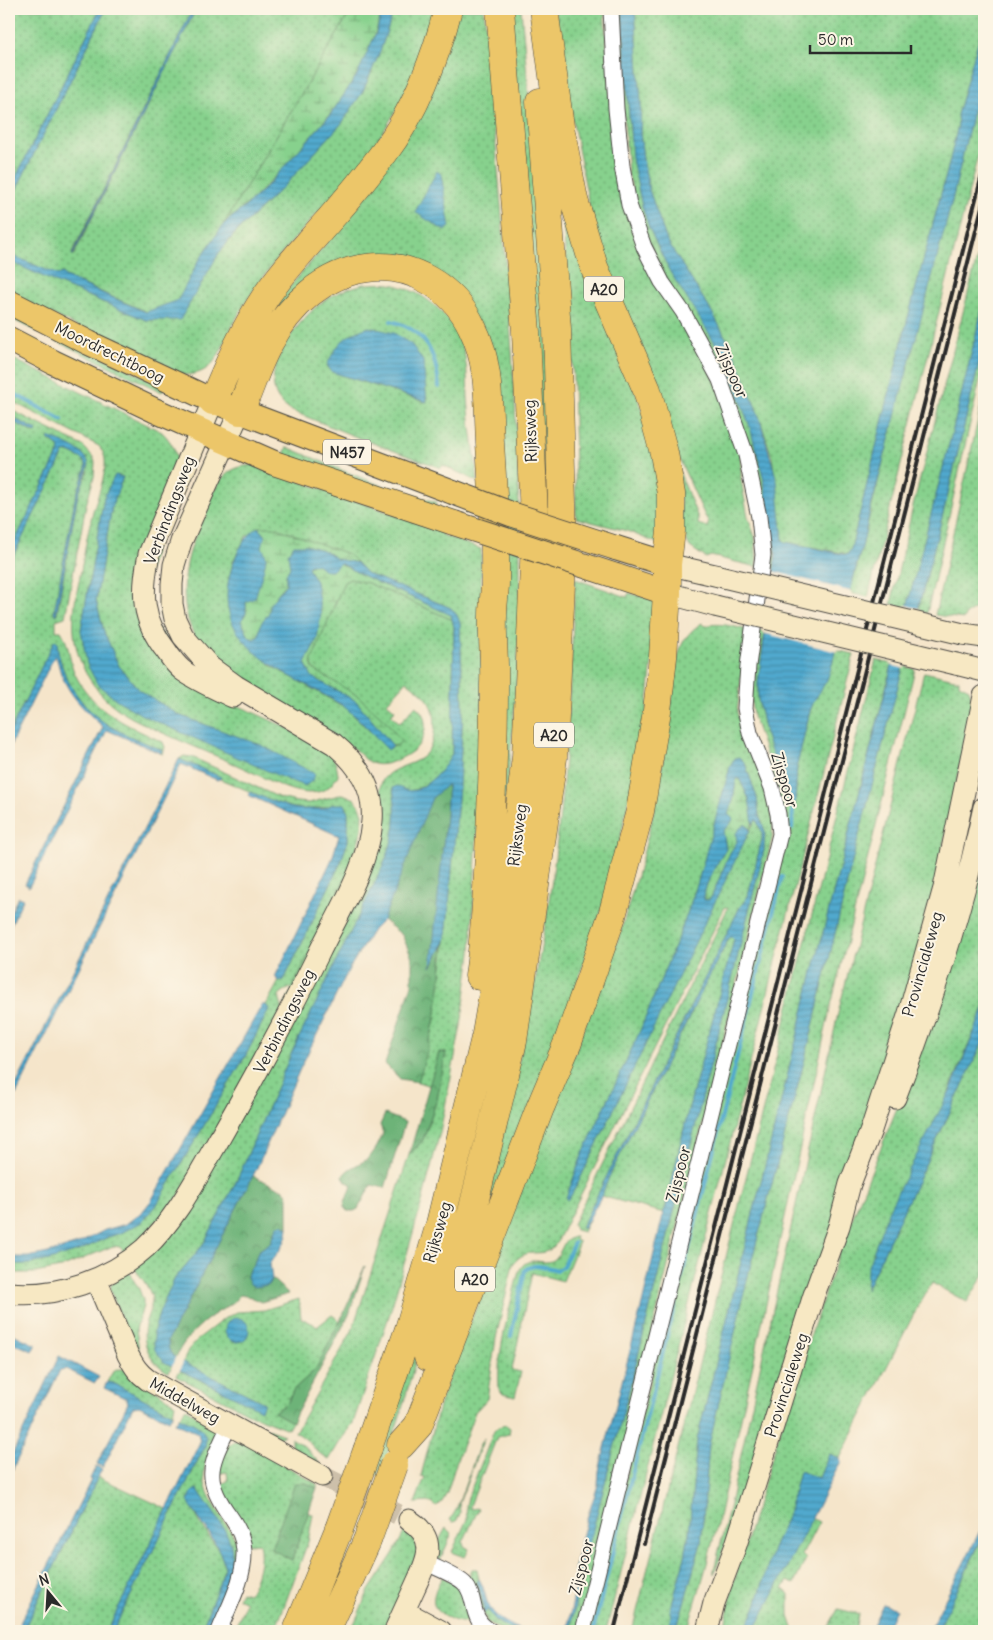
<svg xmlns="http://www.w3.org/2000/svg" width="993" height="1640" font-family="Delius,sans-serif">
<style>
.grass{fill:url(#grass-dots);stroke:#597e5c;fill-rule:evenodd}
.forest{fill:url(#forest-crowns);stroke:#4c6f52}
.wetland{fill:url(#wetland-marsh);stroke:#597e5c}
.water{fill:url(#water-rules);stroke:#3e6a7c}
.pier{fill:#f5e5ca}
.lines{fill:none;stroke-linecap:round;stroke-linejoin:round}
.stream{stroke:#51a9ce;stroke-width:4}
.secondary-tunnel{stroke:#cdc0aa;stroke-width:21;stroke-dasharray:21 11;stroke-linecap:butt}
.street-casing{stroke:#494743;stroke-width:17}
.secondary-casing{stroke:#494743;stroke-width:23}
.primary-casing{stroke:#494743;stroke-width:26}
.highway-casing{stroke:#494743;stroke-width:29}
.street{stroke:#fff;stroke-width:15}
.secondary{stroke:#f7e8c3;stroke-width:21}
.primary{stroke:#ecc669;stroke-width:24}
.highway{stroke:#ecc669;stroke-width:28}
.rail{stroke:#2b2b2b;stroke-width:4}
.secondary-bridge-casing{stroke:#494743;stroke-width:23;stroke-linecap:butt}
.primary-bridge-casing{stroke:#494743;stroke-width:26;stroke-linecap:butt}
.highway-bridge-casing{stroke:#494743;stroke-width:29;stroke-linecap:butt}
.secondary-bridge{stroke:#f7e8c3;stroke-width:21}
.primary-bridge{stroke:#ecc669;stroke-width:24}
.highway-bridge{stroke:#ecc669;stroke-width:28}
.labels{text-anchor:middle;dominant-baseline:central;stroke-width:4;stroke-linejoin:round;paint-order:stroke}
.shield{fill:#fcf5e5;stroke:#6a6863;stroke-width:1}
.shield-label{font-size:15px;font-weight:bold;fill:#2b2b2b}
.street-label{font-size:16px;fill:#2b2b2b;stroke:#fcf5e5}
</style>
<defs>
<pattern id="grass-dots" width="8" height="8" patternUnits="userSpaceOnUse" patternTransform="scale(1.25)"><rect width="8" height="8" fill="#87d18d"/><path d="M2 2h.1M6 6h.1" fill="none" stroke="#6faa73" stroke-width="1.8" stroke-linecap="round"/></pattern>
<pattern id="forest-crowns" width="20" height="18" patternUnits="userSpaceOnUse" patternTransform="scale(1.25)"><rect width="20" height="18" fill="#6db378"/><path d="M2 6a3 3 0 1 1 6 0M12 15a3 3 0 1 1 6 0" fill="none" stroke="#5a9263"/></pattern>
<pattern id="wetland-marsh" width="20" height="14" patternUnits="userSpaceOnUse" patternTransform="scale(1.25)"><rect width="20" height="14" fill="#87d18d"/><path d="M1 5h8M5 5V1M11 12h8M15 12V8" fill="none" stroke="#6faa73"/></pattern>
<pattern id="water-rules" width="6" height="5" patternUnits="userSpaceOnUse" patternTransform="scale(1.25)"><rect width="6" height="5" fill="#51a9ce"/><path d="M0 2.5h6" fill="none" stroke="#438aa7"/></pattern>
</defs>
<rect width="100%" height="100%" fill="#fcf5e5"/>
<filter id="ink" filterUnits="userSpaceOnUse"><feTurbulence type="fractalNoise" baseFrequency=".02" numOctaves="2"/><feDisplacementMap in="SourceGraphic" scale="10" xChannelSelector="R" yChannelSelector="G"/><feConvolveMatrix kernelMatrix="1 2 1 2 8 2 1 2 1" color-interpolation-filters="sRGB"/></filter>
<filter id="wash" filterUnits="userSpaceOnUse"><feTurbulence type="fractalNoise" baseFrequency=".0096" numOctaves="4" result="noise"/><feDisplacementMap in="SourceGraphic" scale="20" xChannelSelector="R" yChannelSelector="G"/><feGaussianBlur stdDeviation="1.12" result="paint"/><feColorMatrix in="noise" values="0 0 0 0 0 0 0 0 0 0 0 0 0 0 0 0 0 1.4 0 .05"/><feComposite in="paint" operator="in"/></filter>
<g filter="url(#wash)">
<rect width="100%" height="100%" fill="#f5e5ca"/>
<path class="grass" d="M9,9H100L9,191Z
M106,9H193L72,253V255H74L196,9H352L224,224L198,262L181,297L178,300L147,312L64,276L58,275L9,254V204Z
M394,9H437C424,45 413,81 394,114C348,195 267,250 228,335C217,359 211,376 180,375L9,294V261L57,283L146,320L180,319L219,253L236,233L286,184L342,123L363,91L380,52Z
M455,9H484C500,199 520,389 520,581C520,682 508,783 495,884L489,344L400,259L262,327L283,295L362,201Z
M508,9H521C538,197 556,387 552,576C549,696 540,816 520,934C503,1035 480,1135 453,1233C440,1279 427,1324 413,1370C403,1406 393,1442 378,1476L371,1473L412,1350L434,1278L467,1158L498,1015L513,933L524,855L534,765L540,698L543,573L539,386Z
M555,9H604L617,173L697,346L718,387L741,453V480L748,517L755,537L757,567L711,556L706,558L690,547L682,531L679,471L698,518V524L707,527L709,522L705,516L673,445L595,235L563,71Z
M616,9H622C623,34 626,59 627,84C630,132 632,180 649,226C664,268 692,302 714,341C742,390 758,446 768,502C772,526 776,549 774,573L767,571L753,462L642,226L628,173Z
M635,9H981L984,13V21L957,115L958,125L949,164L906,325L851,549L848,554L785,542L783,540L772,457L759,416L735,355L713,314L667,241L649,190L643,159L640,133L641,104Z
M984,64V131L868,597L850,593L914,340L952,201Z
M559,158L658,459L660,543L654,542L627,531L576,518L573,373Z
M984,231V301L953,429L907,608L891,604L913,506Z
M364,284C372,284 382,283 390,284C426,290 459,321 465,357C468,374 467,393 469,410C471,434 476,458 478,482L443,465L441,468L359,438L292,411C247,387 294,323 321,303C334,293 349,288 364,284ZM327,365L426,402L332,372Z
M9,311L165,387L162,392L9,318Z
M984,342V362L927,613L918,611L946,502Z
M9,357L162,432C172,442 176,451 178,465L139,606L217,696L290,729L329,751L336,763L338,775C336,778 334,782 331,785C311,803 280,786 260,776C218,755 174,740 132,718C92,696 70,658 74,612C75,598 79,584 81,570C85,550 88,530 93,511C97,497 109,469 104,455C103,452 101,449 99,446L9,400ZM116,475L123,477L112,506L96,600L104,632L119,666L140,691L181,716L261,745L117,700L81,630L104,497Z
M984,392V603L965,615L964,619L935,615Z
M9,409L83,446L93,457L95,462L94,477L86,505L65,617L56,620V631H61C69,643 69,659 74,672C91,710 128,726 163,742L165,747L163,754L160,753L162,750C146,743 130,737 115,729C84,713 59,677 57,641L54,642L9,733V565L64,453L68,452L82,458L85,461L86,468L75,499L54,612L57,614L77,499L81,487L88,471L83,454L49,437L48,439L59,447L60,450L9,553V420L35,433L37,430L9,416Z
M287,447C336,467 385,490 437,502L435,508L283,458Z
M253,465L442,531V535L481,549L482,736L471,953L461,1026L440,1132L423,1198L390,1313L353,1423L339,1443L329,1460C314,1452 311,1440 295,1432L352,1331L409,1155L423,1140L437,1099L446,1053L439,1052L430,1086L418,1082L435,1020L447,927L459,787L463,709L460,623L451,608L366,573L348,554L247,535L233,561L227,589L270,665L346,708L388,749L398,745L314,669L311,662L344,582L350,579L368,583L453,620L454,626L452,755C445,769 432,782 417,789C410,792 400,790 393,788C398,819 395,835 384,864L292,1052L236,1182L203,1245L175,1278L160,1311L154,1330L164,1362L172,1366L169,1372L166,1371C149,1360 140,1341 146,1321C148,1314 152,1307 152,1299C151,1289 138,1273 132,1265L187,1208L381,804C380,793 378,783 387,775C396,767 411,765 421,758C436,748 439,716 429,702C424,693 414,687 407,681L387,703L395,710L391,715L400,723L415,706C432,717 426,743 410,753C401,759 385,767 374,764C364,761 357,749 347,744C318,726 288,709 258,692C248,686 235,681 226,673C219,668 198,643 194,635C174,595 188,549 205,511C216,486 221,467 253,465Z
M575,579L627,597L629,593L658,601L646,719L610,886L528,1126L484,1215C507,1117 530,1018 546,919C565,806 570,693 575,579Z
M702,623L704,626C719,622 732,626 747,630L737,712L745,743L758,763L770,802L773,826L772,839L579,1631H570L581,1575L640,1348L764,850L765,831L759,815L757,798L745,763L739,757L735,759L730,767L698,882L685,920L640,1031L581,1158L566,1198L569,1199L578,1183L727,874L756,819L762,833V839L748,896L739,909L581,1228H584L589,1220L583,1232L575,1230L573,1224L728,908L725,907L556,1244C541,1262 529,1243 513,1264L496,1338L487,1399L475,1412L457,1460L447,1493L442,1502L437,1507L430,1502L415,1503L425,1477L421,1476L441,1399L619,937C632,893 646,849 655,804C665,755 671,706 678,656C682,641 688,632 702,623Z
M759,631L765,632L758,683V699L765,733L790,807L795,806L797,765L810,711L814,701L831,668L835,650L854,654L606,1631H588L785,833L777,787L753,716L751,700Z
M876,660L892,664L815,964L697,1440L689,1533L685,1557L670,1611L671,1617L667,1631H632Z
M903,666L915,669L830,1009L752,1369L719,1517L705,1571L687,1631H676L701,1543L709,1445L750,1267L809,1043L852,862Z
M924,672L959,680V684L969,689L973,703L915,980L730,1533L714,1574V1570L727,1518L839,1009Z
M184,756L192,757L280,798L297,802L309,803L343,794L355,799L360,806L363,814L362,829L352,864L293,987L284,991L279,995L282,1012L176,1201L126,1254L120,1247L113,1246L61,1268L35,1273H9V1264H29L81,1250L106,1238L123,1232L156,1206L246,1055L269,1009L266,1005L279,981L284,980L340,864L348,841V813L334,804C305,815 287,807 260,796C247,790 234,785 220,779V777L179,759Z
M984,861V1008L867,1288L984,1040V1275L967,1302L932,1283L918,1306L840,1458L829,1454L819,1478L799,1471L788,1515L773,1549L756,1606L745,1631H724L733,1584L799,1369L842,1244L918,1056L950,961L974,902Z
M732,937L734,939L732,947L688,1111L664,1213L601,1196L609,1177L717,961L729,938Z
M574,1237H576L575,1240L579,1242L563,1281L532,1273L512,1370L521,1372L515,1397L503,1394L499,1389C496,1355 510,1305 519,1271C529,1251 545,1269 556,1258C560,1253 563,1245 566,1240Z
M127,1269L139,1289L143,1300V1306L136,1329L139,1350L134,1352L110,1289L114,1278Z
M299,1299L301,1318L318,1326L332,1315L340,1321L316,1369L294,1389L288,1402L274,1412L292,1422L288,1429L252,1415L178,1377L177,1374L179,1370L261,1409L264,1403L183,1362L188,1350L199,1338L225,1318L237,1312L264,1310Z
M118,1369H126L175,1404L173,1414L113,1383L107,1382L112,1373Z
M186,1408L215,1429C219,1444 202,1460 204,1477C205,1493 217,1508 225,1522C230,1530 235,1537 237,1546C242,1566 221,1611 214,1631H206L229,1574L226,1533L198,1490L196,1489C196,1497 193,1510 197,1517C206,1535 221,1548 225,1568L201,1631H113L205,1446L199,1427L179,1417Z
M238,1416L258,1426L284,1435L275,1440L235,1420Z
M506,1425L510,1428L509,1434L497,1437L470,1506L471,1509L479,1508L463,1542L464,1546L469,1549L465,1557L452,1552L467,1519L466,1506L468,1497L494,1431L498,1427Z
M291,1438L304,1446L320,1464L291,1447Z
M484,1438L459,1503L460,1513L457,1521L453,1522L450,1520L456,1510L480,1444Z
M235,1441H243L317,1484V1488L306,1483L271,1549L292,1560L308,1513L313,1514L308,1542L275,1631H236L235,1628L246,1602L238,1598L241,1592L249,1594C257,1578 263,1561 259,1543L249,1544L223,1495L219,1485L228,1481L227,1472L217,1474L224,1449Z
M98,1477L167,1509L107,1631H23Z
M355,1515L362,1518L313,1631H307Z
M811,1518L819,1522L802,1555L806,1559L794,1584L788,1581L783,1589L789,1594V1616L794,1631H756L757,1626Z
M446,1528L450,1532L451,1535L440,1561C432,1551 440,1538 446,1528Z
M406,1529L413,1533L420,1553L383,1631H351L368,1592L393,1554Z
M984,1533V1631H937L980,1543Z
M472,1569H477L479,1579L477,1582L484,1609L488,1610L497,1622L514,1631H502L487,1622L468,1579Z
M442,1577C464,1587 465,1595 469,1617C467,1620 466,1621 463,1622C455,1623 435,1612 434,1604C432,1595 438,1585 442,1577Z
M838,1609L859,1614L856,1631H826Z"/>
<path class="forest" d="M448,783L446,816L432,966L445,941C441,957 442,971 440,987C436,1019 428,1051 418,1082L400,1079L385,1064L412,984V958L402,935L383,920L426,810L432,798Z
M439,1052L446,1053L437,1099L423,1140L409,1155Z
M385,1114L405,1122L385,1188L371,1185L358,1209L354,1211H347L344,1207C344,1199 350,1195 352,1185L346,1181L343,1176C347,1168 358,1165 366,1160C374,1154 380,1142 383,1133L380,1125Z
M253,1176L284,1190L288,1196V1228L286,1225L275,1230L270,1243L258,1251L254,1264L248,1272L267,1285L272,1279L289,1294L261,1302L251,1297L240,1295C231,1305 230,1305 218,1312C202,1322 182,1340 176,1358C169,1353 168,1349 168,1340Z
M365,1266L349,1315L292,1422L274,1412L288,1402L294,1389L316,1369L340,1321Z
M295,1483H306L317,1488L292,1560L271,1549Z"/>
<path class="wetland" d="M352,9H383C376,31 369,56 356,76C342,101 324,122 305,143C280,172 254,200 224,224Z
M258,527H274L348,554L357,563L337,559L325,551L306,545L290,568L286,574V584L276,596L267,617L262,622L258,638L253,639L249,637L241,621L246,613V602L262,542L266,536Z
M339,563L364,576L451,615L453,620L368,583L350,579L344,582L311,662L313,669L358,696L386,721L401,741L398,745L393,746L356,701L312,677L305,663L317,639L316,582L308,569L310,564H316L332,571Z
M739,778C746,793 758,813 750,830L748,826L730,853L710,900H704C703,885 718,862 726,849L723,831L731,823L730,816L728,814L733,801L736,780Z"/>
<path class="water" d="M100,9H106L9,204V191Z
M193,9H196L73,255H72Z
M383,9H394L380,52L363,91L342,123L286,184L235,233L219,253L180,320H146L57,283L9,261V254L58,275L63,273L65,277L146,312L178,300L198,262L224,224L246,206L267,186L331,114L357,75L376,33Z
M622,9H635L641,104L640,133L643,159L649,190L667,241L713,314L735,355L759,416L777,481L783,540L785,542L847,555L851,549L906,325L949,164L958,125L957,115L961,101L984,21V64L952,201L869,515L861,552L859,556L831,668L827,680L814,701L810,711L797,765L795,806L790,807L765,733L758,699V683L776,555L763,476L750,427L729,369L714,341L670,272L649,228L642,206L632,158Z
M437,171L441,174L450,227L445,231L415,212Z
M984,301V342L946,502L852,862L809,1043L750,1267L709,1445L701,1543L676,1631H667L671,1617L670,1611L685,1557L689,1533L697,1440L815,964L953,429Z
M369,327L394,333L412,345L423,361L427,402L332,372L327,365C338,342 345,335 369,327Z
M9,416L37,430L36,433L9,420Z
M49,437C62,443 87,450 89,465L77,499L56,615L54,612L75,499L86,468V464L82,459L69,452L64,453L9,565V553L60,450L59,447L48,439Z
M115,475L123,477L112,506L96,600L104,632L119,666L140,691L181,716L261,745L315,774L313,780L305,786L288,780L142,715L117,700L98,685L87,664L81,630L104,497Z
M258,527L266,536C258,550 265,547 266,558C266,564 257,591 255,598L246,602V613L241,621L249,637L253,639L258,637C260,633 259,629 261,624C264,616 271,616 270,604L286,584V574L290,568L288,553L294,545H306L325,551L337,559L357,563L366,573L451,608L457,615L460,623L463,709L459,787L447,927L445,941L431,967L446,816L448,784L432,798L383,920L373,930L349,969L300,1069L256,1170L168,1340C168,1349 169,1353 176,1358L264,1403L261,1410L164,1362L155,1350L154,1343V1330L160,1311L175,1278L203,1245L236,1182L292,1052L384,864C395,835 398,819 393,788L397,786C403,789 408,792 416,790C429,785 446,767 452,754L454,627L451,615L364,576L340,563L332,571H327L316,564H310L308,568L316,582L321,614L317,639L305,663L312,677L356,701L393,746L388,750C374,736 362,721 347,709C340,703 329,698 321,693C276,668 215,642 229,578C234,558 241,540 258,527Z
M54,641H57C59,677 84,713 115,729C130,737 146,743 162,750V752L160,753L107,730L29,887L25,884L103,727C85,710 71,698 61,674C59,668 58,661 55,655L9,748V734Z
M739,757L745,763L757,798L759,815L765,831L764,850L640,1348L581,1575L570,1631H567L576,1585L574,1567L588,1515L598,1485L599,1471L642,1304L664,1211L666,1207L688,1111L732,947L734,939L732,937L729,938L717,961L609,1177L602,1195L584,1228H581L739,909L748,896L762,839V833L756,819L753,824L749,799L739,778L736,780L733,801L728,814L733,819L731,823L723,831L726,849C718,862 703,885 704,900H709L712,896L730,853L737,842L736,833L741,827L746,824L750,830L578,1183L569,1199L567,1200L566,1198L581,1158L640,1031L685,920L698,882L730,767L735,758Z
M179,759L221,777L220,779L217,780L181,764L9,1109V1099Z
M250,792L288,807L299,809H322L334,804H345L348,812V841L340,864L284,980L279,981L275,977L332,859L339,836L248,795Z
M18,897L23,899L9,929V916Z
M262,1005H266L269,1009L246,1055L156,1206L142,1222L123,1232L106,1238L81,1250L50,1260L29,1264H9V1257H28L48,1253L78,1244L105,1230L126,1224L142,1212L151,1201Z
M984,1008V1040L866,1290L867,1269L890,1207L952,1087Z
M283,1224L288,1228C287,1244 278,1252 270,1263L272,1279L268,1285L255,1287L250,1284L247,1278L248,1272L254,1264L258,1251L270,1243L278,1225Z
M225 1330a12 12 0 1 1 24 0a12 12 0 1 1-24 0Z
M9,1332L36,1345L32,1351L9,1341Z
M59,1356L99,1377L95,1383L66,1369L60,1370L9,1477V1461Z
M107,1382L113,1383L173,1414L169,1420L139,1406L133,1407L103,1467L97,1464L128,1403L127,1399L104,1388Z
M179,1417C192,1423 210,1428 205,1446L113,1631H107L200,1442L198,1433L175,1423Z
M829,1454L840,1458L841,1461L757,1626L756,1631H745L756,1606L773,1549L788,1515L799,1471L819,1478Z
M96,1466L102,1469L96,1481L23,1631H16L91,1480L90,1479Z
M196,1489L198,1490C207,1504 228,1530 231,1546C236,1568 215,1610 206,1631H201L225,1568C220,1543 200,1523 188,1501L192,1492Z
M984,1523V1533L941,1624L937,1631H929Z
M479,1579C483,1585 484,1591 486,1598C491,1617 507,1623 523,1631C508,1631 496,1623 488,1610L485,1613L483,1611L484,1606L477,1582Z
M883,1604L896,1609L886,1631H870Z"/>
<path class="pier" d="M772,571L853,592L837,652L763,633Z
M905,605L921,609L905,669L890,665Z
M176,1356L184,1360L179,1372L171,1368Z"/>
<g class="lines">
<path class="stream" d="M391,321C426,330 436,354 439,387
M9,391L62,420
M792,828L793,807
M511,1336L525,1270C534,1262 548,1268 558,1270L563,1266L574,1243
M593,1631L782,877"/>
</g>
</g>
<g filter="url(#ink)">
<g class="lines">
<path class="secondary-tunnel" d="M322,1476L409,1520"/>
<g class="street-casing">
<path id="street" d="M426,1563C435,1567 459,1577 465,1584C478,1599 468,1619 491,1631
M219,1631C229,1606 245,1578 244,1551C244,1538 237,1526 230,1516C201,1477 211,1464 230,1424
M583,1631L780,834L778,814L772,788L750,733L745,708L748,666L763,555L759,517L746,455L720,380L683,312L662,282L644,247L629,205L622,166L616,109L611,9"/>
</g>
<g class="secondary-casing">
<path id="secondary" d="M213,401L149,554C141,593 141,619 167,652C171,658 176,665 182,670C195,680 218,690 233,697
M667,564L719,576
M667,593L715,606
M963,634L984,637
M956,664L984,671
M895,1098C932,1004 963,907 984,807
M96,1279L128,1355C134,1366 138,1373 148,1380L322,1476
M9,1293C56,1298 109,1280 145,1248C176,1219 196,1179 217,1143C253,1080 287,1018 319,953C338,914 369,865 372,821C375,788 358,764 334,744L236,686L210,667L183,636L175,619L172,604V584L174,565L181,542L240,411
M404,1611L441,1631
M407,1631L396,1628C402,1615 408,1602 414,1589C426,1562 440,1540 409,1520
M707,1631L714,1603L736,1545L814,1295L839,1226L850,1184L871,1130L909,1013L944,888L984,696"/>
</g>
<g class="primary-casing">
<path id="primary" d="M9,302L89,343L213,401L453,492
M9,339L53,362L154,410L274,463L454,523
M616,548L667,564
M616,576L667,593"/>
</g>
<g class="highway-casing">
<path id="highway" d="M213,401C228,365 244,329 266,296C282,272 302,251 321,229C343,205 364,179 384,153C414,113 436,58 448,9
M240,411C250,389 257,364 269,343C289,306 324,273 367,268C411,262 453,287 472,327C490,362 488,404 490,443C493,489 496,535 495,581C495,593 493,604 493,616C492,639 495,662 494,685C494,741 492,797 489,853C487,894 485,935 479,976
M428,1357L472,1212L513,1041L553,758L563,539L557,329L540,102
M401,1445L418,1426L540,1108L568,1042L612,916L640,811L657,711L663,657L667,593V564L671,531V494L664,453L647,390L594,267L574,200L560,127L544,9
M368,1448L409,1329L440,1224L486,1034L507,912L526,757L535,541L526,332L500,9
M297,1631L339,1529
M326,1631L367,1541"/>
</g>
<use href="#street" class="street"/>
<use href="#secondary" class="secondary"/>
<use href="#primary" class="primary"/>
<use href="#highway" class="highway"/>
<path class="rail" d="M644,1544L984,199
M614,1631L984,167"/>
<g class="secondary-bridge-casing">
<path id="secondary-bridge" d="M719,576L963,634
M715,606L956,664"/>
</g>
<g class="primary-bridge-casing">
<path id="primary-bridge" d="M453,492L511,514L616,548
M454,523L616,576"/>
</g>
<g class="highway-bridge-casing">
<path id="highway-bridge" d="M339,1529L368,1448
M367,1541L394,1465"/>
</g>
<use href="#secondary-bridge" class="secondary-bridge"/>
<use href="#primary-bridge" class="primary-bridge"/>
<use href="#highway-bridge" class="highway-bridge"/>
</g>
</g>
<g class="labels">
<g class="shield">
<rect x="584" y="276.5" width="40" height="25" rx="4"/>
<rect x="323" y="439.5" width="48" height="25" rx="4"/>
<rect x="534" y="722.5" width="40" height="25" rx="4"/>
<rect x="455" y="1266.5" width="40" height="25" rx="4"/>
</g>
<g class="shield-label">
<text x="604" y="289">A20</text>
<text x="347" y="452">N457</text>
<text x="554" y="735">A20</text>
<text x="475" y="1279">A20</text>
</g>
<g class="street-label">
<text transform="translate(110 352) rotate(26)">Moordrechtboog</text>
<text transform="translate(732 371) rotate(66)">Zijspoor</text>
<text transform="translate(530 431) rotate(-92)">Rijksweg</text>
<text transform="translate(169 510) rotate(-69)">Verbindingsweg</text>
<text transform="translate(785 780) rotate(73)">Zijspoor</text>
<text transform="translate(517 835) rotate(-83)">Rijksweg</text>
<text transform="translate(922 964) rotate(-74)">Provincialeweg</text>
<text transform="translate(284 1021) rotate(-63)">Verbindingsweg</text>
<text transform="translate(678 1174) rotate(-76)">Zijspoor</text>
<text transform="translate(437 1232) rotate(-74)">Rijksweg</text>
<text transform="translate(786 1385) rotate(-72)">Provincialeweg</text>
<text transform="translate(185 1400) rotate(29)">Middelweg</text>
<text transform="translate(581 1567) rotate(-76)">Zijspoor</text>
</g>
</g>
<rect width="993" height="1640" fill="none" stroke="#fcf5e5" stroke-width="30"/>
<g transform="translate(48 1592) rotate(342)" stroke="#fcf5e5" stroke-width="4" paint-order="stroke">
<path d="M0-4L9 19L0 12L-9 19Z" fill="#2b2b2b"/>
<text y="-8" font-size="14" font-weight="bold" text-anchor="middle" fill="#2b2b2b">N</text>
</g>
<path d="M810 45v8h101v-8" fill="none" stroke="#2b2b2b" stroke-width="2.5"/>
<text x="818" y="45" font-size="15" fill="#2b2b2b" stroke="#fcf5e5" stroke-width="4" paint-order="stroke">50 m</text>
</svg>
